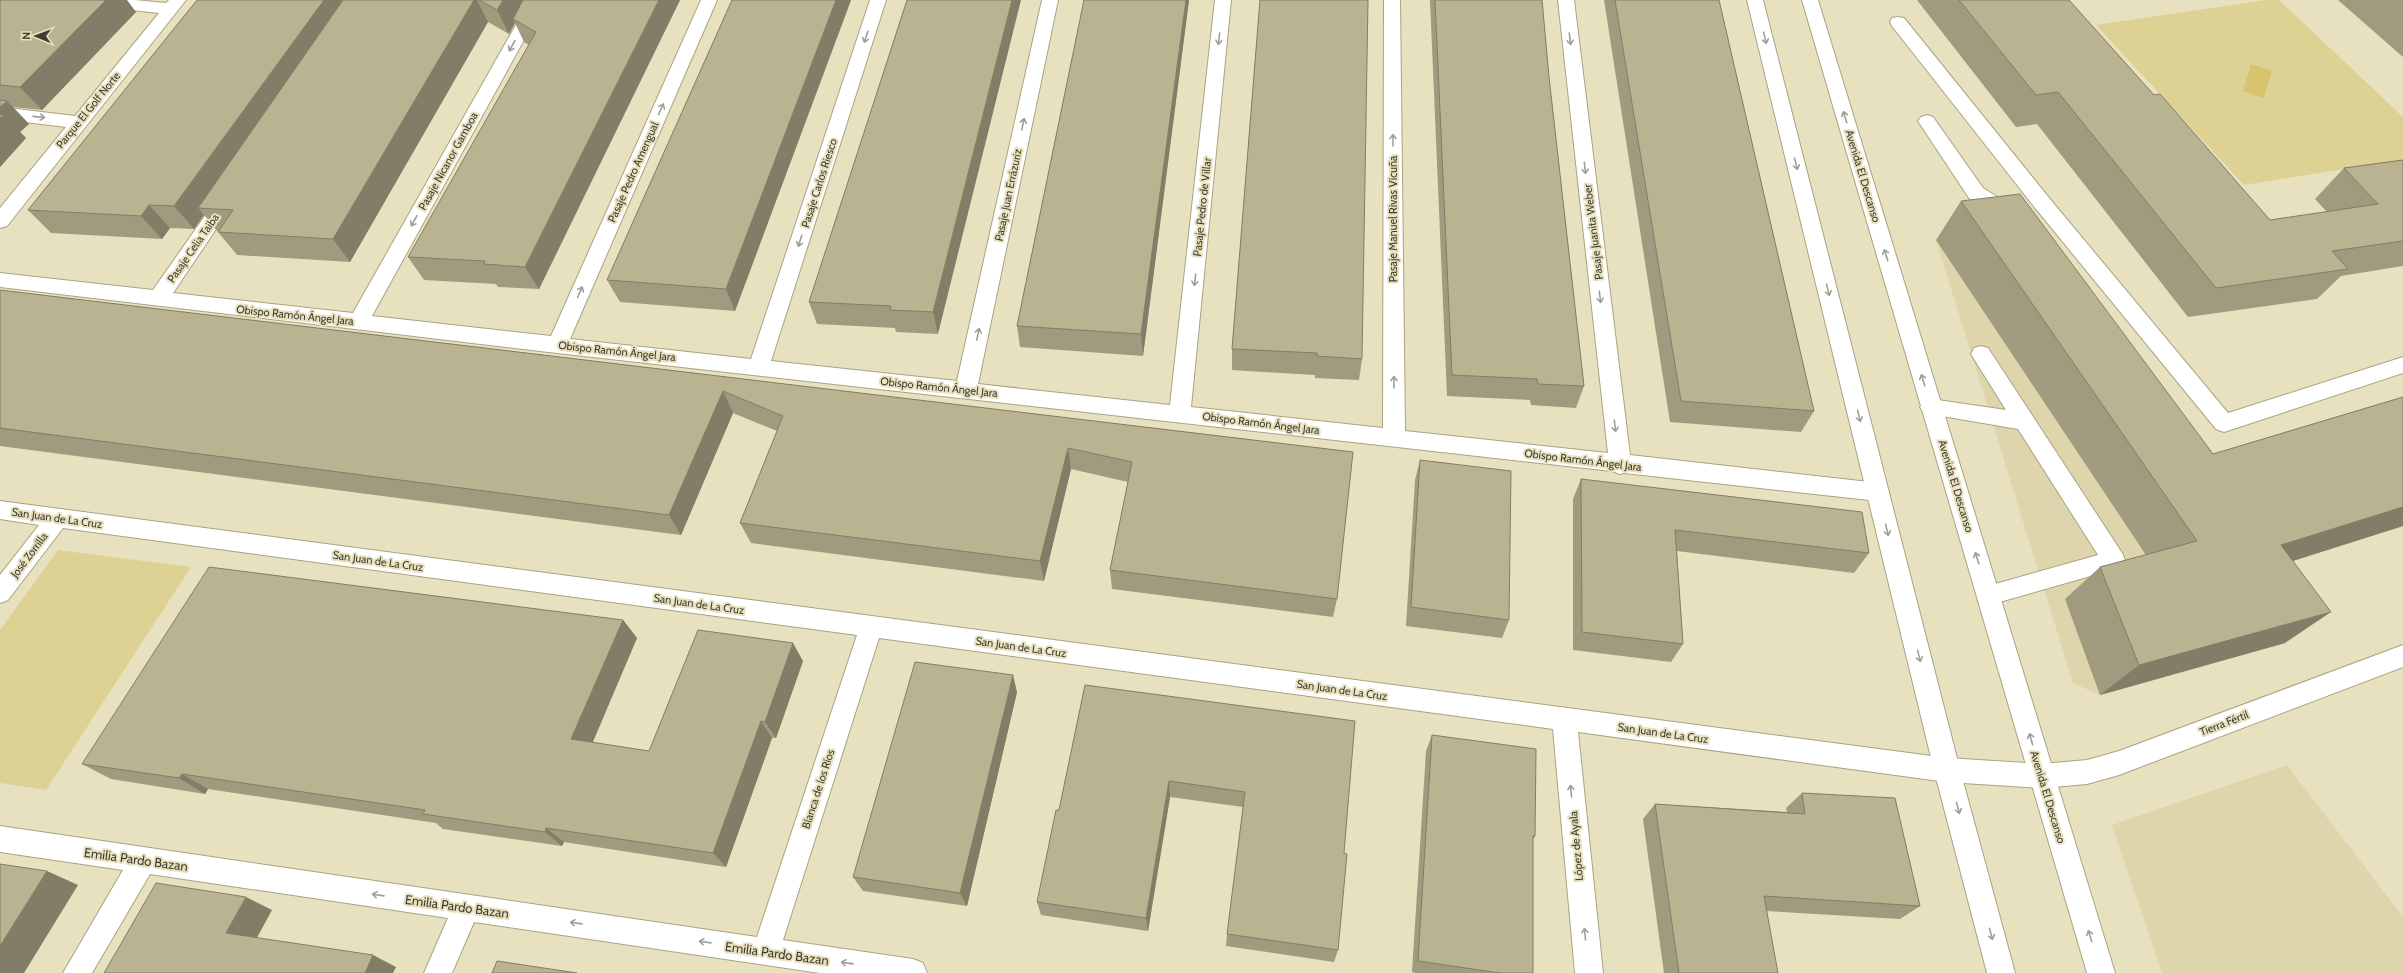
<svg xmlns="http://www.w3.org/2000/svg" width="2403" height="973" font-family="Cabin,sans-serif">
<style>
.built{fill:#ded5ac}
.green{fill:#ded194}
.water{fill:#d7c46f}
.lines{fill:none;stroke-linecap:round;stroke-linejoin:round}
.lane-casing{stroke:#a9a382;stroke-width:2}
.street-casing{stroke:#a9a382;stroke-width:2}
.secondary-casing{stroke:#a9a382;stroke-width:2}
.lane{fill:#fff;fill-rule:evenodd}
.street{fill:#fff;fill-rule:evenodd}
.secondary{fill:#fff;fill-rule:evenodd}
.wall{fill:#a09a7e}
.shaded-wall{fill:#827d66}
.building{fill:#bab392;stroke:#827d66}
.oneway{stroke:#a09e98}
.labels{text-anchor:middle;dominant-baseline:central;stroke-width:4;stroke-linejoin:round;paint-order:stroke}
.street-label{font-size:11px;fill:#403d30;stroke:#e8e1bf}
.near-street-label{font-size:13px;fill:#403d30;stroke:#e8e1bf}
</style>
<rect width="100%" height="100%" fill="#e8e1bf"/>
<path class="built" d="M1993,233L2285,643L2100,695L2073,683L1936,240Z
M2287,765L2403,917V973H2162L2112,825Z"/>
<path class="green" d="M2266,0H2279L2403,117V211L2358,167L2244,185L2096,25Z
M58,550L191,567L46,790L0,783V630Z"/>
<path class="water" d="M2251,64L2272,71L2264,98L2243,91Z"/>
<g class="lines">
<g class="lane-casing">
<path id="lane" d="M1898,17L1904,18L2050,199L2228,413L2403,357V373L2224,432L2216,429L2036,209L1892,26L1890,22L1892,18Z
M1927,115L1933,117L1983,188L1999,198L2019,202L2021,207L2019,212C2002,217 1982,209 1969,198L1918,121L1921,117Z
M1981,346L1988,348L2122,553L2125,560L2122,567L1989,605L1981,602L1977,595L1981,588L2098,555L2018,429L1924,413L1920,407L1924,401L1931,399L2006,410L1971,354L1974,348Z"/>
</g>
<g class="street-casing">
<path id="street" d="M78,0H135L166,3L169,0H186L7,226L0,228V208L66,127L0,119V107L75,116L159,13L86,5L80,4Z
M530,0H546L372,316L551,336L701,0H717L570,339L751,359L870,0H886L771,361L957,381L1042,0H1058L978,384L1170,405L1215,0H1231L1191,407L1383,428L1384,0H1400L1405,431L1608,453L1558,0H1574L1630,455L1878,483L1886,486L1889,492L1886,498L1878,501L1624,473L1620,474L1612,471L557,353L0,287V273L153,290L221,193L228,191L235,193L237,198L173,293L353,313Z
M0,501L1947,758L2042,764L2087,760L2119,751L2403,645V667L2119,775L2087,784L2042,788L1947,782L1578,732L1603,973H1575L1553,729L879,638L783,940L913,959L923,963L927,973H820L474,922L452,973H424L448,918L150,874L92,973H63L123,870L0,852V826L757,937L857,635L63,528L8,600L0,603V575L39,525L0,519Z"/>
</g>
<g class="secondary-casing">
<path id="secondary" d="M1747,0H1763L1960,770L2015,973H1987L1934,770Z
M1802,0H1818L2115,973H2087Z"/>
</g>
<use href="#lane" class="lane"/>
<use href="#street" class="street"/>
<use href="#secondary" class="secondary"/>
</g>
<path class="wall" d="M0,0L136,12L42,110L13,107L29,124L20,132L26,138L0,167Z
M197,0H680L539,289L498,287L496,284L424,280L408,257L529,45L524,42L515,23L509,34L488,22L350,262L237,255L218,232L219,231H217L204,215L194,229L170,228L162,239L51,233L28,210Z
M732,0H851L735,311L620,302L607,280Z
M907,0L938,334L896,332L895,328L817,324L809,302Z
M1084,0H1189L1143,356L1020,347L1017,326Z
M1260,0L1362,359L1359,380L1315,378V375L1232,370V349Z
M1430,0H1542L1549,77L1584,386L1576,408L1531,405L1530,400L1447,396Z
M1604,0H1719L1814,411L1801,432L1670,422Z
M1917,0H2069L2154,95L2270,220L2327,212L2315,199L2344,168L2403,160V266L2341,276L2317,299L2188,317L2037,124L2016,127Z
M2338,0H2403V57Z
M1961,201L2213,454L2403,397V526L2293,561L2285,643L2100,695L2065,599L2100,567L2146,555L1936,240Z
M0,290L1353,452L1337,599L1333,617L1112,589L1110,570L1128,482L1071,469L1044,581L751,543L740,523L777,431L733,413L681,535L0,446Z
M1420,460L1509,620L1502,638L1406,626L1415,480Z
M1581,479L1869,553L1854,573L1677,551L1683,644L1671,662L1573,650V499Z
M623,620L637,638L592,742L649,751L803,661L776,738H772L726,867L564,842L562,846L443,829L436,823L208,789L205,794L111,779L82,764Z
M1085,685L1344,853L1338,950L1334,962L1226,946L1227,934L1243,807L1170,797L1148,931L1041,915L1037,902L1059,810Z
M1017,692L967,906L863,891L853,877Z
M1432,735L1535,836L1533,840V973H1416L1412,972L1426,751Z
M1802,793L1920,906L1900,919L1766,911L1778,973H1664L1643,819L1655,804L1787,812L1786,808Z"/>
<path class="shaded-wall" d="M106,0H127L136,12L42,110L20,87Z
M324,0H355L198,208L204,215L194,229L174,206Z
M474,0H477L488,22L350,262L333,239Z
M503,0H528L513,19L515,23L509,34L497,10Z
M659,0H680L539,289L525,267Z
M836,0H851L735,311L726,289Z
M1012,0H1021L938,334L933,312Z
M1186,0H1189L1143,356L1141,334Z
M7,101L29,124L20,132L26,138L0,167V107Z
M149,205L170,228L162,239L141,216Z
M723,391L733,413L681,535L669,515Z
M1068,448L1071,469L1044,581L1040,561Z
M2403,507V526L2239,578L2281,545Z
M2331,612L2285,643L2100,695L2139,665Z
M623,620L637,638L587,756L571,739Z
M793,643L803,661L776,738L765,722Z
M1013,675L1017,692L967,906L960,893Z
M761,721L772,738L726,867L713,853Z
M182,774L208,789L205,794L179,778Z
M1169,781L1170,797L1148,931L1146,918Z
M546,828L564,842L562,846L545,832Z
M47,871L78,885L24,973H0V946Z
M246,897L272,910L253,945L226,933Z
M373,955L396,967L393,973H365Z"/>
<path class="building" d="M0,0H106L20,87L0,85Z
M197,0H324L174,206L149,205L141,216L28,210Z
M343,0H474L333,239L218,232L233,210L198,208Z
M479,0H503L497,10Z
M523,0H659L525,267L484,264L485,261L408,257L536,32L513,19Z
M732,0H836L726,289L607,280Z
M907,0H1012L933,312L890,310L891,306L809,302Z
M1084,0H1186L1141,334L1017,326Z
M1260,0H1368L1362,359L1317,356V353L1232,349Z
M1435,0H1542L1549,77L1584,386L1538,384L1537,379L1452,375Z
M1615,0H1719L1814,411L1681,401Z
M1959,0H2069L2154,95L2160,94L2270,220L2378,204L2344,168L2403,160V241L2332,251L2348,269L2216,288L2058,92L2036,95Z
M0,100L7,101L0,107Z
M0,115H4L0,119Z
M2020,194L2213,454L2403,397V507L2281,545L2331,612L2139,665L2100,567L2197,541L1961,201Z
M0,290L1353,452L1337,599L1110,570L1132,462L1068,448L1040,561L740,523L783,416L723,391L669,515L0,428Z
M1420,460L1511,471L1509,620L1411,607Z
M1581,479L1862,512L1869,553L1675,530L1683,644L1582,632Z
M209,567L623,620L571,739L649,751L698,630L793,643L765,722L761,721L713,853L546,828L545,832L423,814L425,810L182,774L179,778L82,764Z
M915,662L1013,675L960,893L853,877Z
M1085,685L1355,721L1344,853L1347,854L1338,950L1227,934L1245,792L1169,781L1146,918L1037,902L1056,810H1059Z
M1432,735L1536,749L1535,836H1533V973H1500L1418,961Z
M1802,793L1895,798L1920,906L1764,896L1778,973H1679L1655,804L1805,814Z
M0,864L47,871L0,946Z
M156,883L246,897L226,933L373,955L365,973H104Z
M497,961L577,973H492Z"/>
<defs><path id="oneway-shaft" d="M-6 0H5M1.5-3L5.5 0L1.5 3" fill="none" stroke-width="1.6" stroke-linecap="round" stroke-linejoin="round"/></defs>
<g class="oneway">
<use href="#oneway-shaft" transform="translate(866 37) rotate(108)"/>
<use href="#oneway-shaft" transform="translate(1765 38) rotate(76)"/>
<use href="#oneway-shaft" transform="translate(1219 39) rotate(96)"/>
<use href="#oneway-shaft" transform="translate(1570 39) rotate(83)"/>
<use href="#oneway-shaft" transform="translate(512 46) rotate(119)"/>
<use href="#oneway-shaft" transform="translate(661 109) rotate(-66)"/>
<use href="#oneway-shaft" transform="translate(39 117) rotate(6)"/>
<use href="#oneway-shaft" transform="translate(1845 117) rotate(-107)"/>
<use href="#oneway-shaft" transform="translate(1023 124) rotate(-78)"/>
<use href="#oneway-shaft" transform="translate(1393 140) rotate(-90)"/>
<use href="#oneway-shaft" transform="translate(1796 164) rotate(76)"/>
<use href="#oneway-shaft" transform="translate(1585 168) rotate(83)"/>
<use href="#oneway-shaft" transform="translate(414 221) rotate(119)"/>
<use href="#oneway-shaft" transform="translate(800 241) rotate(108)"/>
<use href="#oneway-shaft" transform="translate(1886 255) rotate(-107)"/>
<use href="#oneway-shaft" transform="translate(1195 280) rotate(96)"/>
<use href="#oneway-shaft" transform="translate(1828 290) rotate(76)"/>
<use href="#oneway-shaft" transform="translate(580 292) rotate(-66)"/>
<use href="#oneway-shaft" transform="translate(1600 297) rotate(83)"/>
<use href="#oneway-shaft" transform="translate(978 334) rotate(-78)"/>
<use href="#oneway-shaft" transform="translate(1923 380) rotate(-107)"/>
<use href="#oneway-shaft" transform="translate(1394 382) rotate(-90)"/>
<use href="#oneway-shaft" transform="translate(1859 416) rotate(76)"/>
<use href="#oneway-shaft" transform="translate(1615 426) rotate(83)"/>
<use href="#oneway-shaft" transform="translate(1887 530) rotate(76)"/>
<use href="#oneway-shaft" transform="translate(1977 558) rotate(-107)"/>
<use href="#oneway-shaft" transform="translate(1919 656) rotate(76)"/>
<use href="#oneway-shaft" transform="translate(2031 739) rotate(-106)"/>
<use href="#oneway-shaft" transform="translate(1571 791) rotate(-95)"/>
<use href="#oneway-shaft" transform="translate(1958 808) rotate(75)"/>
<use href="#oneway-shaft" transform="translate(378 895) rotate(-172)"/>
<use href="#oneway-shaft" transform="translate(576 923) rotate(-172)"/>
<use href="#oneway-shaft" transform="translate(1585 934) rotate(-95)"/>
<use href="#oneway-shaft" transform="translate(1991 934) rotate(75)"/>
<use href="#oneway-shaft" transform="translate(2090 936) rotate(-107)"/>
<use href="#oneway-shaft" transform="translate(705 942) rotate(-172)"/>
<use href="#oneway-shaft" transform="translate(847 963) rotate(-172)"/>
</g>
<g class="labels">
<g class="street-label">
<text transform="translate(88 110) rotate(-51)">Parque El Golf Norte</text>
<text transform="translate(448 161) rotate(-61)">Pasaje Nicanor Gamboa</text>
<text transform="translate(633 172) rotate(-66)">Pasaje Pedro Amengual</text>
<text transform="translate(1863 176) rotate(73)">Avenida El Descanso</text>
<text transform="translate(819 183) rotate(-72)">Pasaje Carlos Riesco</text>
<text transform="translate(1008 195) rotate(-78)">Pasaje Juan Errázuriz</text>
<text transform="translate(1202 207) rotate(-84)">Pasaje Pedro de Villar</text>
<text transform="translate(1393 219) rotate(-90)">Pasaje Manuel Rivas Vicuña</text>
<text transform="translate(1593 232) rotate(-97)">Pasaje Juanita Weber</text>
<text transform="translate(193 248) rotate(-55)">Pasaje Celia Taiba</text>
<text transform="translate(295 315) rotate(6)">Obispo Ramón Ángel Jara</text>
<text transform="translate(617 351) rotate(6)">Obispo Ramón Ángel Jara</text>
<text transform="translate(939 387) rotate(6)">Obispo Ramón Ángel Jara</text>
<text transform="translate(1261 423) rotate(7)">Obispo Ramón Ángel Jara</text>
<text transform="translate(1583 460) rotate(7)">Obispo Ramón Ángel Jara</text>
<text transform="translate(1956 486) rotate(73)">Avenida El Descanso</text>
<text transform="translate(57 518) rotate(8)">San Juan de La Cruz</text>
<text transform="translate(29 555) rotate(-53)">José Zorrilla</text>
<text transform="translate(378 561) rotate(8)">San Juan de La Cruz</text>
<text transform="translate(699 604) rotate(8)">San Juan de La Cruz</text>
<text transform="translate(1021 647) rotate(8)">San Juan de La Cruz</text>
<text transform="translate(1342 690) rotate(8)">San Juan de La Cruz</text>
<text transform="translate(2224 723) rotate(-21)">Tierra Fértil</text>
<text transform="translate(1663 733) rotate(8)">San Juan de La Cruz</text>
<text transform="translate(818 789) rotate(-72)">Blanca de los Ríos</text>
<text transform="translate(2048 797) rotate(73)">Avenida El Descanso</text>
<text transform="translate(1576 846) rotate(-95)">López de Ayala</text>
</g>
<g class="near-street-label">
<text transform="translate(136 859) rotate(8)">Emilia Pardo Bazan</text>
<text transform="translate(457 906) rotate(8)">Emilia Pardo Bazan</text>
<text transform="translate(777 953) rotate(8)">Emilia Pardo Bazan</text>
</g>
</g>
<g transform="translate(36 36) rotate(271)" stroke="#e8e1bf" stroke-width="3" paint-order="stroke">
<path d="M0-3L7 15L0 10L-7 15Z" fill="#403d30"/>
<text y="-6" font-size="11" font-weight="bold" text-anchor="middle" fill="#403d30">N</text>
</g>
</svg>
